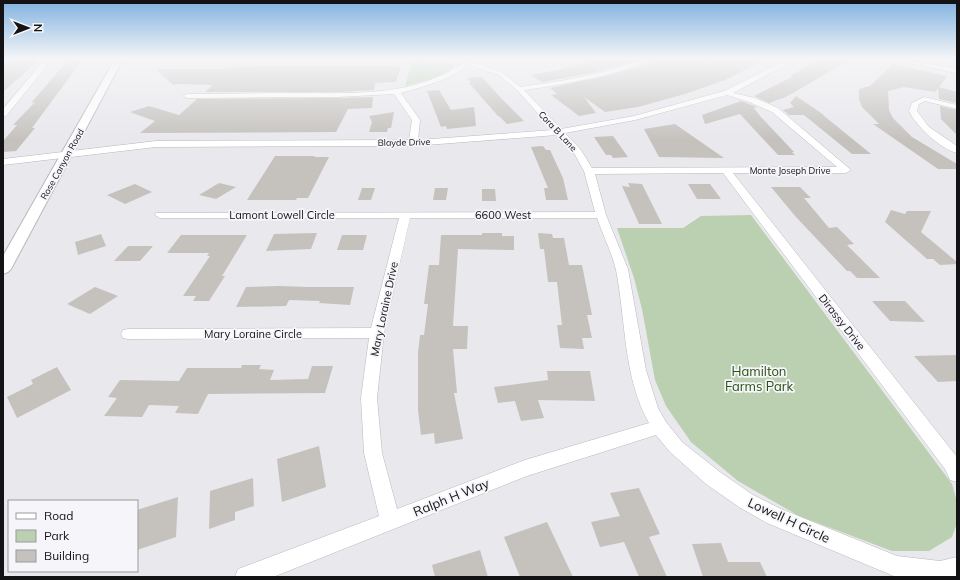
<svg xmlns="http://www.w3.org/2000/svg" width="960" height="580" font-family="Mulish,sans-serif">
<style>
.green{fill:#bad0b1}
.building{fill:#c5c2be}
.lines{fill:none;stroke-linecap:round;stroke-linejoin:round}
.minor-casing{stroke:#b9b9bd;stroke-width:1}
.tertiary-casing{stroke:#b9b9bd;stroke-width:2}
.minor{fill:#fff;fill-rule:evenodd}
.tertiary{fill:#fff;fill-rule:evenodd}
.labels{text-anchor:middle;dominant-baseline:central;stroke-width:3.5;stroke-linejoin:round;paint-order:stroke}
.far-street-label{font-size:9px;fill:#131315;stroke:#f5f5fa}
.street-label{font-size:11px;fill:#131315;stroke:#f5f5fa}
.near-park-label{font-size:13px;fill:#285012;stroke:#f5f5fa}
.near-street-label{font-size:13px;fill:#131315;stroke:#f5f5fa}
</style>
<rect width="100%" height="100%" fill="#e8e8ed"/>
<path class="green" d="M412,62L448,63L455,65C445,78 420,82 405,86Z
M751,215L952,484L957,502V523L952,537L929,551H892L799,516L738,481L691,442L666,406L655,380L642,309L634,278L617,228H683L701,216Z"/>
<path class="building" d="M3,59H34L30,62L38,61L3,92Z
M69,59H83L32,128H35L16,151L3,152V141L17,125H13L35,102L31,103Z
M599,59H643L592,73L542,82L530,75L562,69Z
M656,59H692L713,63V59H767L725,80L685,94L638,107L605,112L584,97L596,113L579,116L551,95L557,94L550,88L606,76L638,67L654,61Z
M820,59H851L786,97L769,103L754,96L792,77L790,76Z
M893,64L947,76L939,87L957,92V103L939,99L938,88L935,92L904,87L888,91L889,110L893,118L912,137L957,164V169H938L873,124H879L862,107L859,99V89L870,86Z
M268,66H395L401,67L396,82L375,83L374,90L339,92H205L213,85L178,84L173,85L156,69H221L226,67Z
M482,77L501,98L524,121L507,124L499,116H498L469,83H471L467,78Z
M439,90L451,110L474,107L476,126L447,129L446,126L441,127L427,91Z
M796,96L824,115H823L871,154H852L804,115H789L783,110L794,107L790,103Z
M373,97L372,108L348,109L336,132L140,133L155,121L130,112L149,106L179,115L197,99L337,98Z
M741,101L757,107L754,108L760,116L794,152H792L795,155H778L740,114L705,124L702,115Z
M940,106L957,110V135L941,119Z
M394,112L391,128H388L387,132H369L372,122L369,116Z
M675,124L724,158L659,157L644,129Z
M613,136L628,157L613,158L611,155H606L594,137Z
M543,146L546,150H550L563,178L568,200H546L544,188H548L531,147Z
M275,156H315L314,157H329L308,198H297L296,200H247Z
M219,183L236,187L216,199L199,195Z
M628,183L642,184L662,224H639L622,186L630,187Z
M135,184L152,192L125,204L107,195Z
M688,184H710L721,199H697Z
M771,187H800L811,198H804L829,228L837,227L854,244L847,245L880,278H857L850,271H847L796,217Z
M362,188H375L371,200H358Z
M435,188H448L446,200H433Z
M482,189H495L496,201H482Z
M891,210L905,214L907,211H931L921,232L957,262V264L940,265L933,259H927L885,222Z
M317,233L311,249L266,251L274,234Z
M482,233H502V236H514V250L458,249L453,326H468L467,349H453L457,393H454L463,439L435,444L434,433L421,435L418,410V353L420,335H424L428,304H424L429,265H439L441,235H482Z
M538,233L552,234L553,238H564L569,265H582L592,315H587L592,338H582L584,349L560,348L557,325H562L557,282H548L544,249H540Z
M101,234L106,246L78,255L75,242Z
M181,235H247L222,276H225L209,301H193L196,296H183L210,256H207L209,253H167Z
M342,235H367L363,250H337Z
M128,246H153L140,261H114Z
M279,286L308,287H354L350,305L319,303L320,301L289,300L286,306L236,307L246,287Z
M95,287L118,296L90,314L67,304Z
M872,301H905L925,322L890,321Z
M957,355V381L938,382L914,356Z
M242,365H261L259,369L274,370L270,380L308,379L312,366H333L325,393L208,394L198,414L175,413L179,406L149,405L142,417L104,416L117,398L108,397L120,380L179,381L187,368H241Z
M57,367L71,390L17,418L7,397L33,384L31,380Z
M547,371H590L595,401L538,400L544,418L521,421L515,401L498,403L494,387L548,380Z
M319,446L326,487L282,502L277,459Z
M253,478L254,506L235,512V520L209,529L210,491Z
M639,488L660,534L649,537L667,577H639L624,542L600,547L591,522L620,516L610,493Z
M178,497L176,537L137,550V510Z
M547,522L573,577H520L504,537Z
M721,543L728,562H760L767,577H703L692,544Z
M480,550L488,577H435L432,565Z"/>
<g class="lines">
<g class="minor-casing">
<path id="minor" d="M45,59H51L41,73L6,116H3V109Z
M205,59H443L466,61L472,60V62L503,73L520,87C548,83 576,79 603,72C619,68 637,59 654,59L653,60C611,76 568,84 524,90L561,129L634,116L724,91L789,59H796L795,60L733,93L755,98L778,108L851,170L846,173H733L957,457V482L950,480L945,469L723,173L595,174L606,215L628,269L646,370L658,408L666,422L682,442L720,472L753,495L781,509L897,556L940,561L957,557V577H896L767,523L739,507L706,484L670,452L656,435L527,476L273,577H235L238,569L379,516L364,453L361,398L369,338L128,339L123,338L121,334L123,330L128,329L371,328L399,218H160L155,215L156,213L595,212L584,171L574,153L557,135L413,146L156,147L3,165V159L156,141L409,140L412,120L394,94L337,97L187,98L183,96L187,94C223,94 260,93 296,93C353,93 413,97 461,64L439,62H207L205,61ZM468,65L499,75L517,90L553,130L418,140L420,120L401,93L425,86L450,77ZM727,95L749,102L772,112L837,167L592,168L581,150L565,133L635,120ZM410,218H597C603,235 612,253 616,270C626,321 623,377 649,423L525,460L397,509L382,453L377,398L384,333Z
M890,59H901L957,69V73Z
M924,97L957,105V109L925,101L919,104L917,111L929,127L957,146V153C939,148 917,127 909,111L912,103Z"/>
</g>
<g class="tertiary-casing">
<path id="tertiary" d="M115,59H123L11,269L8,272L3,274V256Z"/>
</g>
<use href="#minor" class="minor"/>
<use href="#tertiary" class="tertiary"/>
</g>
<linearGradient id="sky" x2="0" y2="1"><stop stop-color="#80b2e0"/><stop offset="0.42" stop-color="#f5f5f7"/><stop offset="1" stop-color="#f5f5f7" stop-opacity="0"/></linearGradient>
<rect width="960" height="140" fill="url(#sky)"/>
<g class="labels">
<g class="far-street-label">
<text transform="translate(558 131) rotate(47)">Cora B Lane</text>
<text transform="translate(404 142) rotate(-1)">Blayde Drive</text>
<text transform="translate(62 164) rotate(-61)">Rose Canyon Road</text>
<text x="790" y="170">Monte Joseph Drive</text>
</g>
<g class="street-label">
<text x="282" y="215">Lamont Lowell Circle</text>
<text x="503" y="215">6600 West</text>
<text transform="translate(384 309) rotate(-78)">Mary Loraine Drive</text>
<text transform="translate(842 322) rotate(52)">Dirassy Drive</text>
<text x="253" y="334">Mary Loraine Circle</text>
</g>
<g class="near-park-label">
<text x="759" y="371">Hamilton<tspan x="759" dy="15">Farms Park</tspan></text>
</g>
<g class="near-street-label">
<text transform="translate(451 497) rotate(-22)">Ralph H Way</text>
<text transform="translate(789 520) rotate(25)">Lowell H Circle</text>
</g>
</g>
<rect width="960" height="580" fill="none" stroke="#131315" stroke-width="8"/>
<rect x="8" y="500" width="130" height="72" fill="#f5f5fa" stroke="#9b9b9e"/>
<rect x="16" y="513" width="20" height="6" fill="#ffffff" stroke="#9b9b9e"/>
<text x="44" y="520" font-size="12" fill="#131315">Road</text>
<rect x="16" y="530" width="20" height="12" fill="#bad0b1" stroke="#9b9b9e"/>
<text x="44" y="540" font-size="12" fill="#131315">Park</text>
<rect x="16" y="550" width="20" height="12" fill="#c5c2be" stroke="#9b9b9e"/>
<text x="44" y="560" font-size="12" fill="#131315">Building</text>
<g transform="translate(28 28) rotate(90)" stroke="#f5f5fa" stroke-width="3" paint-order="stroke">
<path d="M0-3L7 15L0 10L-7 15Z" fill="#131315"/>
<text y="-6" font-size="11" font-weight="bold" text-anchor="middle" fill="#131315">N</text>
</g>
</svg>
